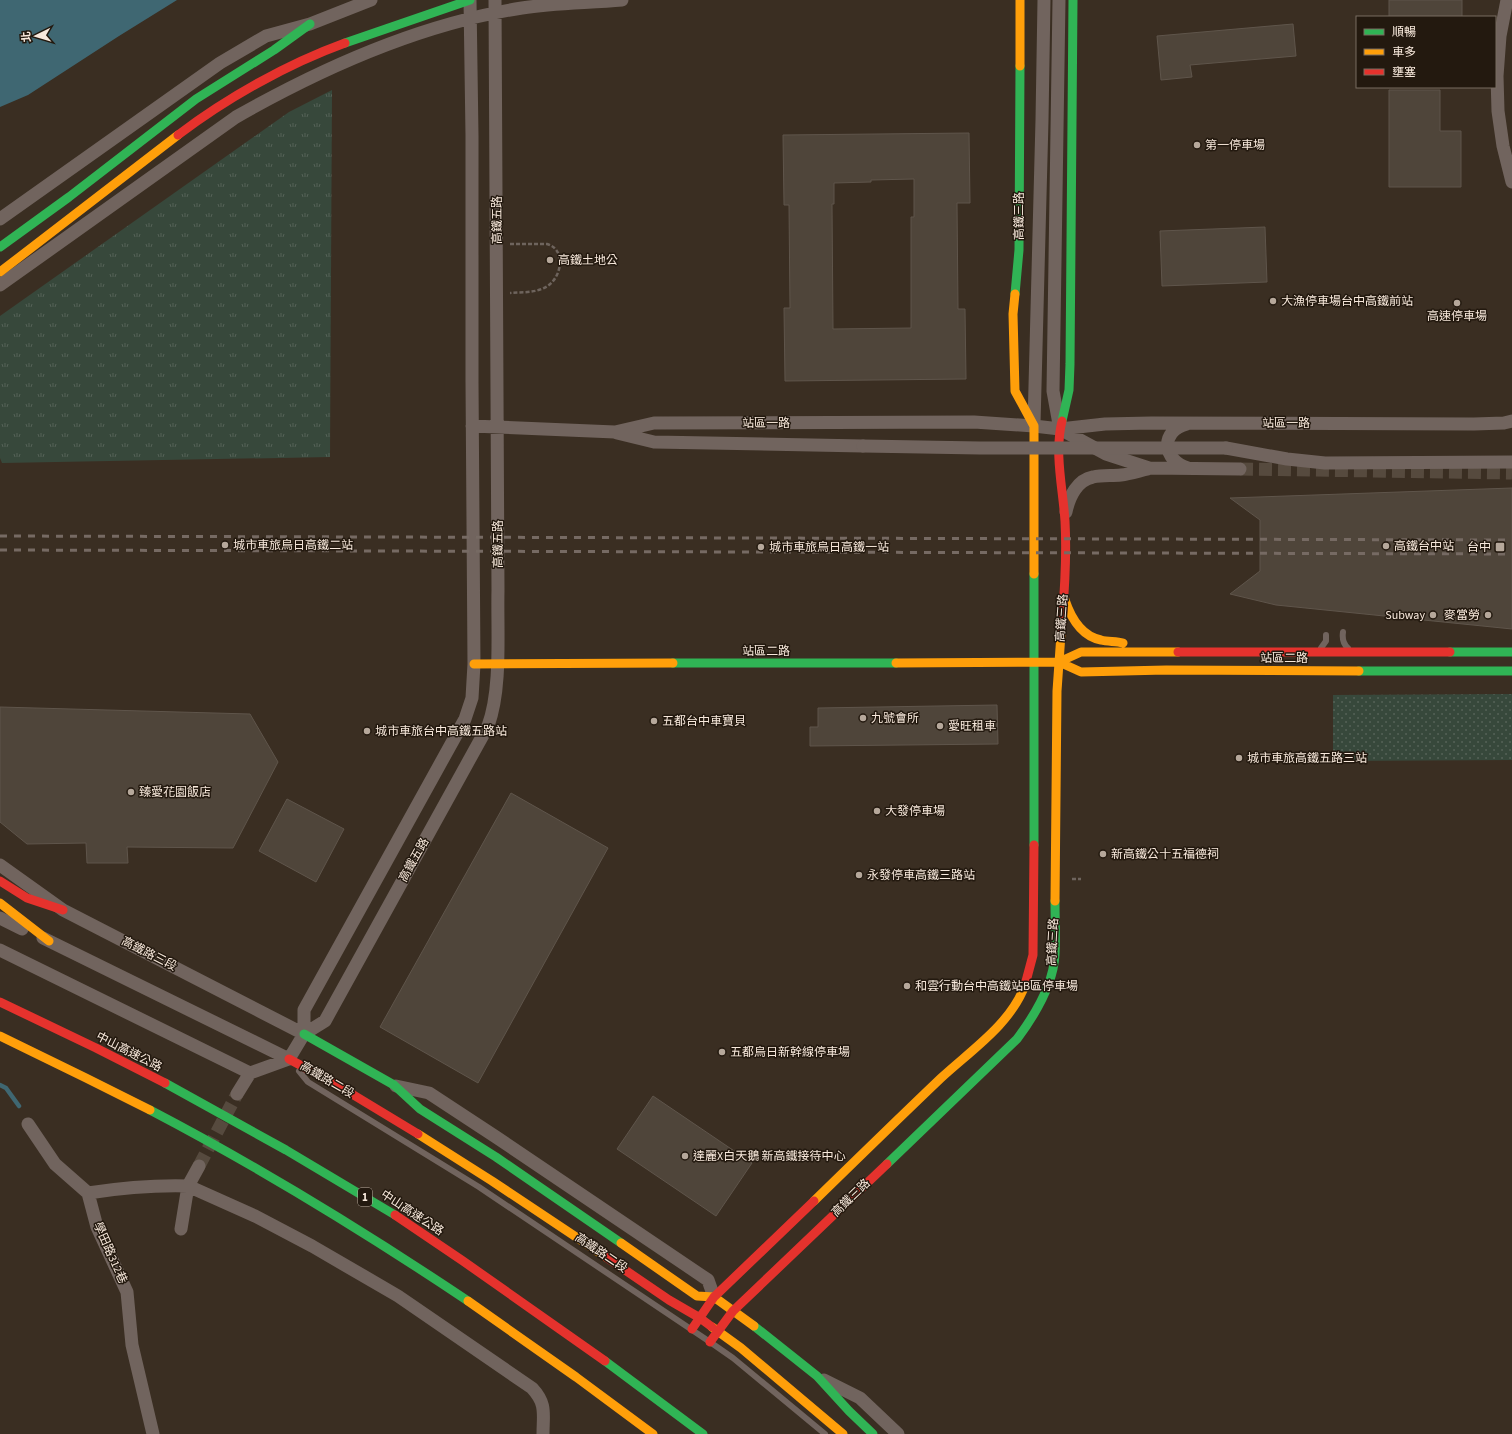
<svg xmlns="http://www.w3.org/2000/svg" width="1512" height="1434" font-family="'Source Sans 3','Noto Sans TC',sans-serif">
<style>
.grass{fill:url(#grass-dots)}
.park{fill:url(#park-tufts)}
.water{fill:#3f6772}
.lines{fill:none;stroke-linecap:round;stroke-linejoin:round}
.stream{stroke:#3f6772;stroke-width:4.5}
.building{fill:#4f453a;stroke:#5f554b;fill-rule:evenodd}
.street-tunnel{stroke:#564a3e;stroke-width:13;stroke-dasharray:13 6;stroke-linecap:butt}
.path{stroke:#6e645d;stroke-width:2.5;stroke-dasharray:4 2;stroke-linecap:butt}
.lane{stroke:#71645e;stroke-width:6}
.street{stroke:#71645e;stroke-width:13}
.fast{stroke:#30b455;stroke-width:9}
.slow{stroke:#ff9f0a;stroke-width:9}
.jam{stroke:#e5322d;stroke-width:9}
.rail{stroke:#766a63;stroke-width:3;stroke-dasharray:7 7;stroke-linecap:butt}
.street-bridge{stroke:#71645e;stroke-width:13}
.poi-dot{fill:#b6a89b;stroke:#23190f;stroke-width:1.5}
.labels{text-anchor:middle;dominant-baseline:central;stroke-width:3;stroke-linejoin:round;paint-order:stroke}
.shield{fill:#23190f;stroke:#b8ab9e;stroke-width:1}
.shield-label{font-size:11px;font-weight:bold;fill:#f8e9dc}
.poi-label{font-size:12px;fill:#f8e9dc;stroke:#23190f;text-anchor:start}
.street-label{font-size:12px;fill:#f8e9dc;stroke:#23190f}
</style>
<defs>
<pattern id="grass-dots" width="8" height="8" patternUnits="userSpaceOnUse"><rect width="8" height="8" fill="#37483b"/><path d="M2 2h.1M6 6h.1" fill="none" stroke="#556257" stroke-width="1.8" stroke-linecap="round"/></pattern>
<pattern id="park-tufts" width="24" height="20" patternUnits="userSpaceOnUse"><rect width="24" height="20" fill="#37483b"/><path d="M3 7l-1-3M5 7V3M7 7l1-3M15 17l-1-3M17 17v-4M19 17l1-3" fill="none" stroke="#556257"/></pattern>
</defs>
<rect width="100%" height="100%" fill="#3a2e22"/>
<path class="grass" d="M1512,694V760L1333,761V695Z"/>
<path class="park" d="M332,90L330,457L2,463L0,458V316L289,112Z"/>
<path class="water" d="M0,0H177L119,36L28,95L0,107Z"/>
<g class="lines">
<path class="stream" d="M0,1085L6,1088L19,1106"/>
</g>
<path class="building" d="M1389,0H1462V17H1389Z
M1293,24L1296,56L1190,65L1192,77L1161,80L1157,36Z
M1389,90H1440V131H1461V187H1389Z
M969,133L970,203H957L958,309H965L966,379L785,381L784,308H790L789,205H784L783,135ZM914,179V217H911V328L833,329L832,204H834V183L871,182V180Z
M1265,227L1267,282L1162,286L1160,231Z
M1512,488V629L1276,605L1230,594L1260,571V520L1230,498Z
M997,705L998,744L810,746V727H818V708Z
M0,707L250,714L278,762L233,848L127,847L128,863H87L86,843L27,844L0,822Z
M511,793L608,848L478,1083L380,1027Z
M287,799L344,829L316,882L259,851Z
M653,1096L752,1163L716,1216L617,1149Z"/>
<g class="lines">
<path class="street-tunnel" d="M1240,469L1512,473
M199,1166L237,1094"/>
<path class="path" d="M510,244H547C568,250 561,281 544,288C534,293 521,292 510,293
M1072,879H1081"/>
<path class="lane" d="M1343,632C1342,639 1343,644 1348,648
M1321,648L1326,641V635
M299,1071L308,1082L479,1187L710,1342L733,1358L825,1434"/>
<path class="street" d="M1059,0L1053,391L1059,424
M1507,0L1500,36L1497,76L1498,111L1503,146L1512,182
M0,219L220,63L266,36L310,24L371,0
M0,285L236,117C322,68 424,23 522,8C554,3 589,3 622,0
M1034,424L1042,120L1044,0
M1187,424C1159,431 1163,461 1188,468
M472,426L615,432L654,423L974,422L1034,426L1060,429L1105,424L1151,423L1474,424L1504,423L1512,421
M1060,429L1106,454L1149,468L1240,469
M617,433L654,442L863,446
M1226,448L1287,459L1325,463L1512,462
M1066,512C1069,497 1077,480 1093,477C1102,475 1112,476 1121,475C1130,474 1139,471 1148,469
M0,865L63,910L304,1034
M0,918L22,929
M43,938L289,1059
M0,950L250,1073
M304,1034V1010L465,719L472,698L474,664L472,381V136L470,0
M289,1059L304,1034L325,1021L488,726C502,688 497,631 498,590L495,0
M396,1086L429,1093L496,1137L708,1280L714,1297
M237,1094L250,1073L289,1059
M28,1124L55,1164L88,1193
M181,1229L188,1186L255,1216L312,1246L398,1296L532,1388C547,1404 543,1414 543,1434
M824,1380L860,1398L898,1434
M153,1434L132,1345L127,1292L97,1227L88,1193C121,1188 154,1185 188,1186L199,1166"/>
<path class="fast" d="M345,43L470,0
M0,247L69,197L196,99L274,50L310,24
M1015,294L1019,250L1020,66
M1062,421L1069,390L1070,364L1073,0
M1450,652H1512
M673,663H896
M1359,671H1512
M1034,845V574
M304,1034L394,1085L420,1109L496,1157L621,1243
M165,1083L286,1150L395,1215
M150,1110C259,1167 365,1232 468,1301
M887,1164L1017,1039C1035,1015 1053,986 1055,955C1056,937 1055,919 1055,901
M754,1326L817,1376L849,1411L873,1434
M605,1361L703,1434"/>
<path class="slow" d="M1020,66V0
M0,272L178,135
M1015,294L1013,314L1015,391L1034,426V574
M1065,600C1071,618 1081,636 1101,640C1108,642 1116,641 1123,643
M1059,662L1081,672L1166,670L1359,671
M896,663L1059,662L1081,652H1178
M474,664L673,663
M1055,901L1057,691L1061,634
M0,903L49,941
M0,1036L86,1078L150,1110
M418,1134L492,1181L606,1257
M814,1201C856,1160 898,1119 941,1078C970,1051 1011,1024 1025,985
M621,1243L697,1296L714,1297L754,1326
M468,1301L576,1377L653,1434
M712,1327L741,1348L843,1434"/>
<path class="jam" d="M178,135C227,98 287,64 345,43
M1061,634C1064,597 1067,559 1065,521C1063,489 1054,453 1062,421
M1178,652H1450
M0,881L27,898L63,910
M1025,985L1033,955L1034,845
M0,1002L96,1048L165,1083
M289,1059L337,1085L418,1134
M395,1215L463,1261L605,1361
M606,1257L669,1300L700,1318L712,1327
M692,1329L714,1297L814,1201
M710,1342L733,1311L887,1164"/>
<path class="rail" d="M0,536L1512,540
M0,550L1512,554"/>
<path class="street-bridge" d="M863,446L980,448H1226"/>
</g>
<g class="poi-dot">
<circle cx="1197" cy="145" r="4"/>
<circle cx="550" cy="260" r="4"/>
<circle cx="1273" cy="301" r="4"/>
<circle cx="1457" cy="303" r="4"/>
<circle cx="225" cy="545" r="4"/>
<circle cx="1386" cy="546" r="4"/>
<circle cx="761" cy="547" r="4"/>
<rect x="1495" y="542" width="10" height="10" rx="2"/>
<circle cx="1433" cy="615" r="4"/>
<circle cx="1488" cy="615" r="4"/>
<circle cx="863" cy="718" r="4"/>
<circle cx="654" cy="721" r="4"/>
<circle cx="940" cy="726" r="4"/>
<circle cx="367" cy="731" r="4"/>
<circle cx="1239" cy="758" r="4"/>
<circle cx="131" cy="792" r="4"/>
<circle cx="877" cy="811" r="4"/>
<circle cx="1103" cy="854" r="4"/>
<circle cx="859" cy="875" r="4"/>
<circle cx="907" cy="986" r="4"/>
<circle cx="722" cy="1052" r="4"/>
<circle cx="685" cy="1156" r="4"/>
</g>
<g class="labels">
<rect class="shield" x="358" y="1188" width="14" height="18" rx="3"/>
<g class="shield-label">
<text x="365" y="1197">1</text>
</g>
<g class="poi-label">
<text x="1205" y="145">第一停車場</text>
<text x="558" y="260">高鐵土地公</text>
<text x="1281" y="301">大漁停車場台中高鐵前站</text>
<text x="1457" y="316" text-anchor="middle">高速停車場</text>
<text x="233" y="545">城市車旅烏日高鐵二站</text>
<text x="1394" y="546">高鐵台中站</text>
<text x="769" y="547">城市車旅烏日高鐵一站</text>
<text x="1491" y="547" text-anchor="end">台中</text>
<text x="1425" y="615" text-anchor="end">Subway</text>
<text x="1480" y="615" text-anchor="end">麥當勞</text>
<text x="871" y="718">九號會所</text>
<text x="662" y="721">五都台中車寶貝</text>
<text x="948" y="726">愛旺租車</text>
<text x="375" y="731">城市車旅台中高鐵五路站</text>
<text x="1247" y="758">城市車旅高鐵五路三站</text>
<text x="139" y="792">臻愛花園飯店</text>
<text x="885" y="811">大發停車場</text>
<text x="1111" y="854">新高鐵公十五福德祠</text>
<text x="867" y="875">永發停車高鐵三路站</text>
<text x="915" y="986">和雲行動台中高鐵站B區停車場</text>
<text x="730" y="1052">五都烏日新幹線停車場</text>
<text x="693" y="1156">達麗X白天鵝 新高鐵接待中心</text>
</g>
<g class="street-label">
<text transform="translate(1019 216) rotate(-90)">高鐵三路</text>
<text transform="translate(497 220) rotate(-90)">高鐵五路</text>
<text x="766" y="423">站區一路</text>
<text x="1286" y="423">站區一路</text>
<text transform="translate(498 544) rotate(-90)">高鐵五路</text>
<text transform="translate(1062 618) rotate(-86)">高鐵三路</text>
<text x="766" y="651">站區二路</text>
<text x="1284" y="658">站區二路</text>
<text transform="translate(414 860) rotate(-61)">高鐵五路</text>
<text transform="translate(1053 942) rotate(-87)">高鐵三路</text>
<text transform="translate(149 954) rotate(27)">高鐵路三段</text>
<text transform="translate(129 1052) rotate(27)">中山高速公路</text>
<text transform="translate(327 1080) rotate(30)">高鐵路二段</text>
<text transform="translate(851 1198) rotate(-44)">高鐵三路</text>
<text transform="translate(412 1213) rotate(33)">中山高速公路</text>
<text transform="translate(110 1253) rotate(66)">學田路312巷</text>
<text transform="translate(601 1253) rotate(34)">高鐵路二段</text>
</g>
</g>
<rect x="1356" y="16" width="140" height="72" fill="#23190f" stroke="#786c61"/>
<rect x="1364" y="29" width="20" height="6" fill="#30b455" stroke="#786c61"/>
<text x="1392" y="36" font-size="12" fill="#f8e9dc">順暢</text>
<rect x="1364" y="49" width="20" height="6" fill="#ff9f0a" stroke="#786c61"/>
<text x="1392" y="56" font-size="12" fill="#f8e9dc">車多</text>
<rect x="1364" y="69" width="20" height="6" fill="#e5322d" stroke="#786c61"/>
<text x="1392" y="76" font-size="12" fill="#f8e9dc">壅塞</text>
<g transform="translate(36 36) rotate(265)" stroke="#23190f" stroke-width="3" paint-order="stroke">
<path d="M0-3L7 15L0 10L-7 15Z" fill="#f8e9dc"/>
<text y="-6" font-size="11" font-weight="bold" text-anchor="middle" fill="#f8e9dc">北</text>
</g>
</svg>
